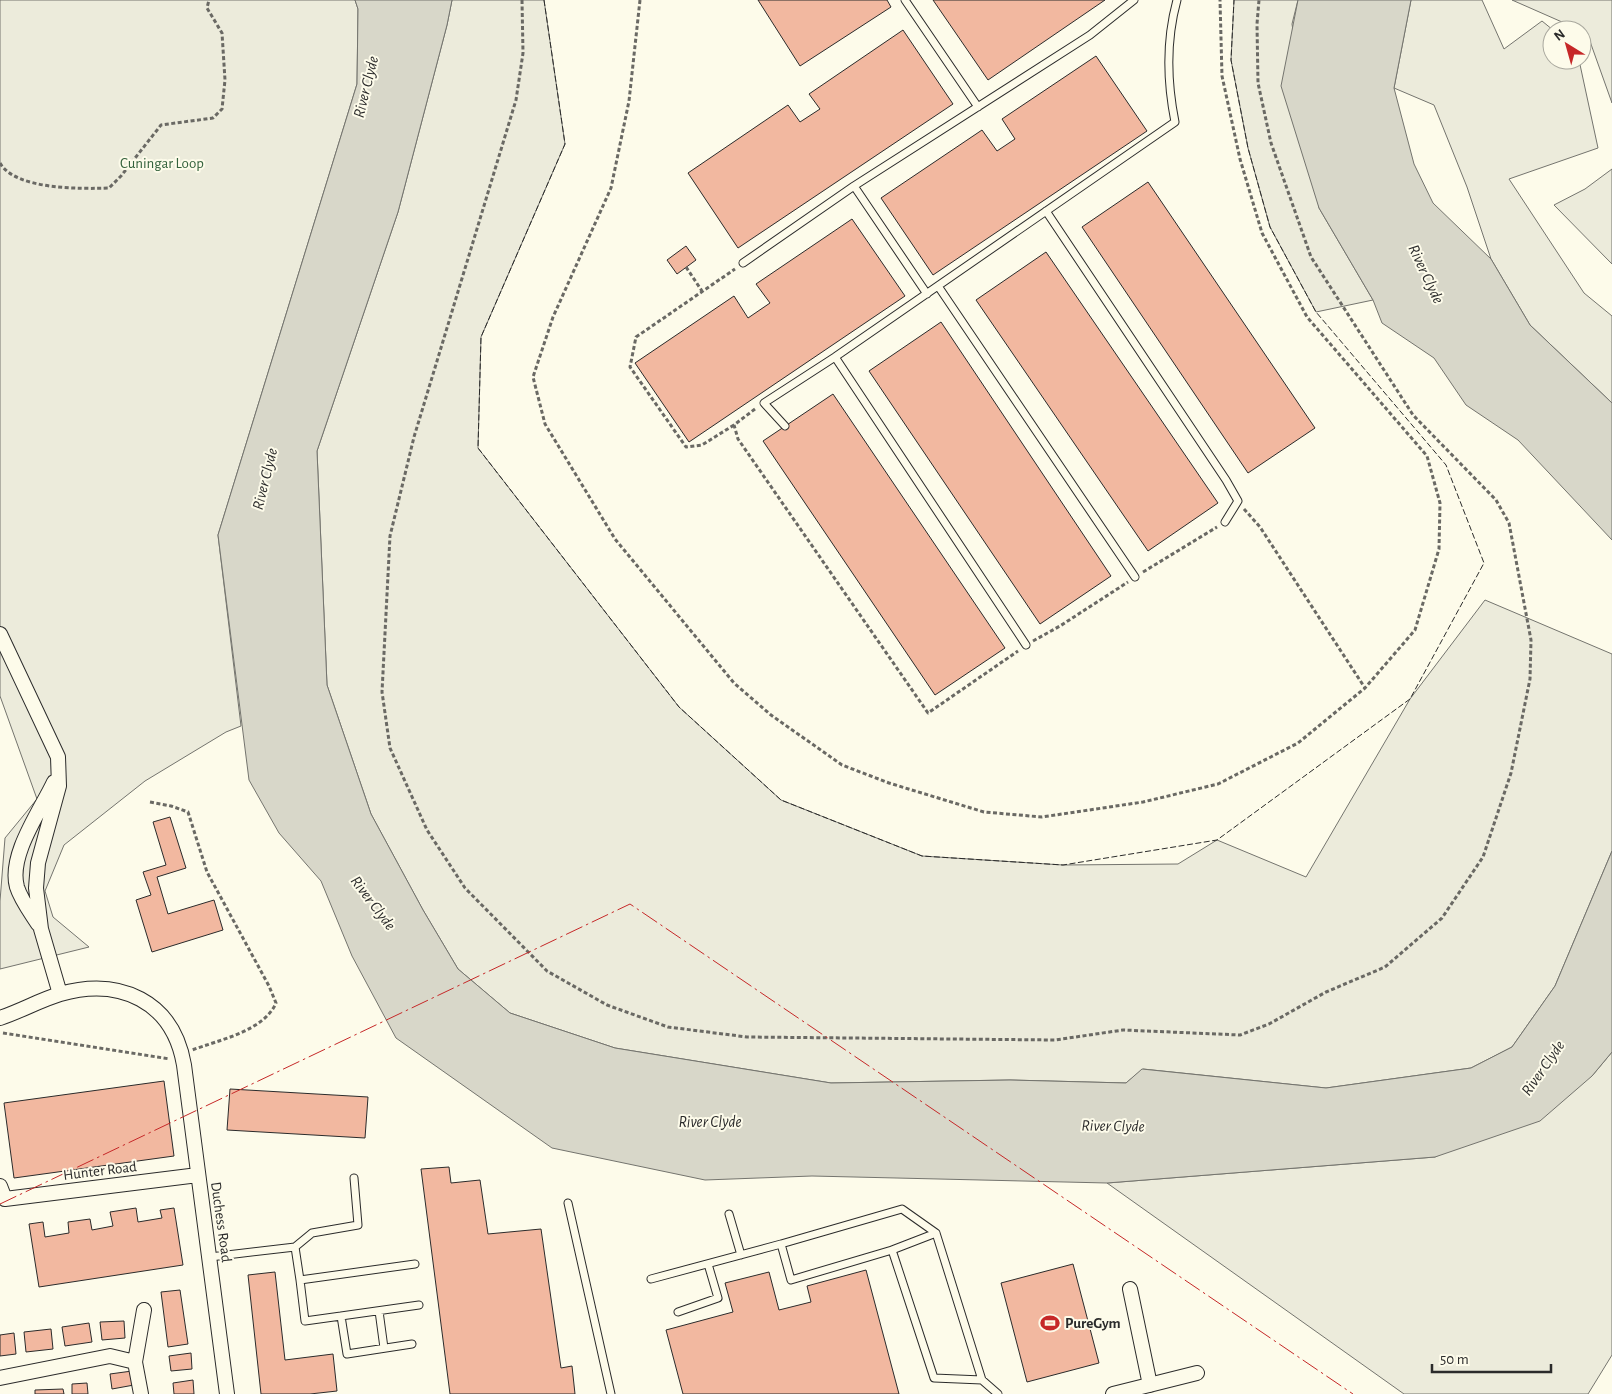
<svg xmlns="http://www.w3.org/2000/svg" width="1612" height="1394" font-family="'Alegreya Sans',sans-serif">
<style>
.green{fill:#ecebdb;stroke:#74746e}
.water{fill:#d8d7c9;stroke:#74746e}
.building{fill:#f2b8a0;stroke:#2b2b2b}
.lines{fill:none;stroke-linecap:round;stroke-linejoin:round}
.lane-casing{stroke:#2b2b2b;stroke-width:9}
.street-casing{stroke:#2b2b2b;stroke-width:16}
.path{stroke:#6a6964;stroke-width:3;stroke-dasharray:4 2.5;stroke-linecap:butt}
.lane{stroke:#fdfbea;stroke-width:7}
.street{stroke:#fdfbea;stroke-width:14}
.fence{stroke:#2b2b2b;stroke-width:1;stroke-dasharray:6 2.5;stroke-linecap:butt}
.power{stroke:#c62828;stroke-width:1;stroke-dasharray:18 4 2.5 4;stroke-linecap:butt}
.labels{text-anchor:middle;dominant-baseline:central;stroke-width:4;stroke-linejoin:round;paint-order:stroke}
.park-label{font-size:15px;fill:#34623c;stroke:#fdfbea}
.street-label{font-size:15px;fill:#2b2b2b;stroke:#fdfbea}
.poi-label{font-size:15px;font-weight:bold;fill:#2b2b2b;stroke:#fdfbea;text-anchor:start}
.water-label{font-size:16px;font-style:italic;fill:#2b2b2b;stroke:#fdfbea}
</style>
<rect width="100%" height="100%" fill="#fdfbea"/>
<path class="green" d="M0,0H355L358,9L357,84L218,535L241,726L226,732L145,781L64,845L45,891L53,917L89,947L0,969V901L5,838L37,799L0,696Z
M452,0H544L565,144L481,337L478,448L679,707L781,800L922,856L1063,865L1178,864L1217,840L1306,877L1410,699L1485,600L1612,654V851L1555,986L1512,1047L1471,1068L1326,1088L1143,1069L1126,1083L1010,1080L831,1083L615,1048L510,1013L458,969L423,910L371,814L327,685L317,451L398,212L447,25Z
M1234,0H1298L1292,24L1319,208L1373,300L1316,312L1270,227L1248,148L1231,60Z
M1411,0H1482L1504,49L1542,21L1553,30L1552,60H1579L1598,148L1509,179L1584,293L1612,316V403L1530,325L1491,259L1467,187L1434,105L1394,88Z
M1512,0H1612V103L1587,33Z
M1612,169V264L1554,205L1585,189Z
M1612,1052V1355L1588,1394H1404L1107,1183L1435,1157L1592,1076Z"/>
<path class="water" d="M355,0H452L447,25L398,212L317,451L327,685L371,814L423,910L458,969L510,1013L615,1048L831,1083L1010,1080L1126,1083L1142,1069L1326,1088L1471,1068L1512,1047L1555,986L1612,851V1052L1592,1076L1540,1121L1435,1157L1107,1183L812,1176L705,1180L552,1148L396,1038L352,956L321,881L279,833L249,780L218,535L357,84L358,9Z
M1298,0H1411L1394,88L1414,164L1433,203L1491,259L1530,325L1612,403V540L1518,440L1466,405L1434,358L1382,323L1373,300L1319,208L1281,86Z"/>
<path class="building" d="M758,0H887L891,7L800,66Z
M933,0H1105L988,80Z
M903,30L953,104L738,248L688,173L788,105L800,122L820,109L809,94Z
M1096,56L1147,131L933,275L881,198L982,130L997,151L1015,139L1002,119Z
M1148,182L1315,428L1248,473L1082,227Z
M852,219L905,296L689,442L635,363L734,296L748,318L770,303L756,284Z
M686,246L696,260L677,274L667,260Z
M1046,252L1218,503L1148,551L976,300Z
M941,322L1111,576L1040,624L869,371Z
M833,394L1005,648L935,695L763,441Z
M170,817L186,868L157,877L168,914L214,900L223,930L152,952L136,900L151,895L143,872L166,865L153,822Z
M164,1081L174,1156L14,1178L4,1103Z
M230,1089L368,1097L365,1138L227,1130Z
M449,1167L451,1183L480,1180L488,1234L541,1229L561,1368L572,1366L575,1394H450L421,1169Z
M136,1208L138,1222L162,1218L160,1210L174,1208L183,1265L39,1287L29,1224L43,1222L45,1237L69,1233L68,1222L90,1219L92,1230L113,1226L110,1212Z
M1073,1264L1099,1363L1027,1382L1001,1283Z
M866,1270L899,1394H683L666,1330L733,1312L725,1283L769,1272L779,1310L811,1302L807,1286Z
M275,1272L285,1360L333,1354L337,1391L310,1394H261L248,1275Z
M180,1290L188,1344L168,1347L161,1292Z
M124,1321L125,1338L102,1340L100,1322Z
M89,1323L92,1342L65,1346L62,1327Z
M51,1329L53,1349L26,1352L24,1332Z
M14,1333L16,1354L0,1356V1335Z
M191,1353L192,1369L171,1371L169,1356Z
M132,1371L134,1385L112,1389L110,1374Z
M193,1380L194,1394H174L173,1383Z
M87,1383L88,1394H72V1384Z
M63,1389L64,1394H35V1390Z"/>
<g class="lines">
<g class="lane-casing">
<path id="lane" d="M905,0L978,107
M854,186L927,294
M1046,211L1226,480L1238,501L1225,522
M743,263L854,186L1090,35L1134,0
M938,286L1135,577
M835,357L1026,645
M785,426L764,403L835,357L1175,122C1167,82 1166,40 1177,0
M568,1203L611,1394
M729,1214L741,1255
M781,1244L902,1209L936,1233
M295,1247L312,1233L358,1225L354,1178
M892,1250L936,1233L982,1380
M210,1257L295,1247L300,1280L415,1264
M651,1279L781,1244L791,1280L892,1250L934,1378L982,1380L998,1394
M300,1280L305,1321L341,1316L347,1354L412,1344
M379,1311L384,1348
M678,1312L718,1298L708,1264
M341,1316L419,1305"/>
</g>
<g class="street-casing">
<path id="street" d="M0,634L58,757L59,786L38,863L36,888L41,929L60,994
M38,924C31,913 21,900 17,887C8,855 41,810 54,782
M0,1018C21,1011 40,1000 60,994C120,977 173,1001 184,1065L227,1394
M0,1186L5,1199L198,1175
M1130,1289L1150,1385
M135,1362L144,1310
M0,1378L110,1356L135,1362L141,1394
M1113,1394L1197,1373"/>
</g>
<path class="path" d="M522,0L523,53L516,100L414,437L390,536L382,692L390,748L427,830L465,888L547,971L607,1005L668,1027L747,1037L1055,1040L1123,1030L1240,1035L1269,1024L1326,992L1385,967L1442,918L1483,857L1511,773L1530,679L1531,640L1509,523L1496,500L1413,415L1311,257L1271,143L1258,83L1257,24L1259,0
M640,0L629,101L611,188L553,317L533,377L545,424L615,539L734,683L771,715L842,765L889,783L984,812L1042,817L1143,802L1218,784L1298,743L1365,688L1415,630L1439,549L1440,503L1427,456L1307,317L1262,233L1240,159L1222,76L1220,0
M0,163C15,190 82,189 109,188L121,176L161,125L213,118L222,109L225,80L222,33L207,8L209,0
M686,267L702,291
M755,409L734,425L738,439L928,713L1018,651
M734,425L702,445L686,447L630,367L636,337L735,269
M1244,509L1260,527L1365,688
M1143,572L1217,527
M1033,641L1060,626L1128,582
M150,802L171,806L188,812L207,872L269,986L276,1003C264,1031 219,1040 192,1050
M3,1033L170,1059"/>
<use href="#lane" class="lane"/>
<use href="#street" class="street"/>
<path class="fence" d="M544,0L565,144L481,337L478,448L679,707L781,800L922,856L1063,865L1217,840L1410,699L1484,563L1446,465L1316,312L1270,227L1248,148L1231,60L1234,0"/>
<path class="power" d="M0,1204L630,904L1353,1394"/>
</g>
<defs>
<g id="stadium-bare" transform="scale(1.5)"><path d="M0-5a6.5 5 0 1 0 0 10a6.5 5 0 1 0 0-10ZM-3.5-1.8h7v3.6h-7Z" fill="#c62828" stroke="#fdfbea" stroke-width="2.5" paint-order="stroke"/></g>
</defs>
<g fill-rule="evenodd">
<use href="#stadium-bare" x="1050" y="1323"/>
</g>
<g class="labels">
<g class="park-label">
<text x="162" y="163">Cuningar Loop</text>
</g>
<g class="street-label">
<text transform="translate(100 1171) rotate(-7)">Hunter Road</text>
<text transform="translate(221 1222) rotate(82)">Duchess Road</text>
</g>
<g class="poi-label">
<text x="1065" y="1323">PureGym</text>
</g>
<g class="water-label">
<text transform="translate(366 87) rotate(-76)">River Clyde</text>
<text transform="translate(1426 274) rotate(65)">River Clyde</text>
<text transform="translate(265 479) rotate(-76)">River Clyde</text>
<text transform="translate(373 903) rotate(53)">River Clyde</text>
<text transform="translate(1543 1068) rotate(-55)">River Clyde</text>
<text x="710" y="1122">River Clyde</text>
<text transform="translate(1113 1126) rotate(1)">River Clyde</text>
</g>
</g>
<g transform="translate(1567 45) rotate(323)"><circle r="24" fill="#fdfbea" stroke="#a9a89e"/>
<path d="M0-4L9 19L0 12L-9 19Z" fill="#c62828"/>
<text y="-8" font-size="14" font-weight="bold" text-anchor="middle" fill="#2b2b2b">N</text>
</g>
<path d="M1432 1364v8h119v-8" fill="none" stroke="#2b2b2b" stroke-width="2.5"/>
<text x="1440" y="1364" font-size="15" fill="#2b2b2b" stroke="#fdfbea" stroke-width="4" paint-order="stroke">50 m</text>
</svg>
